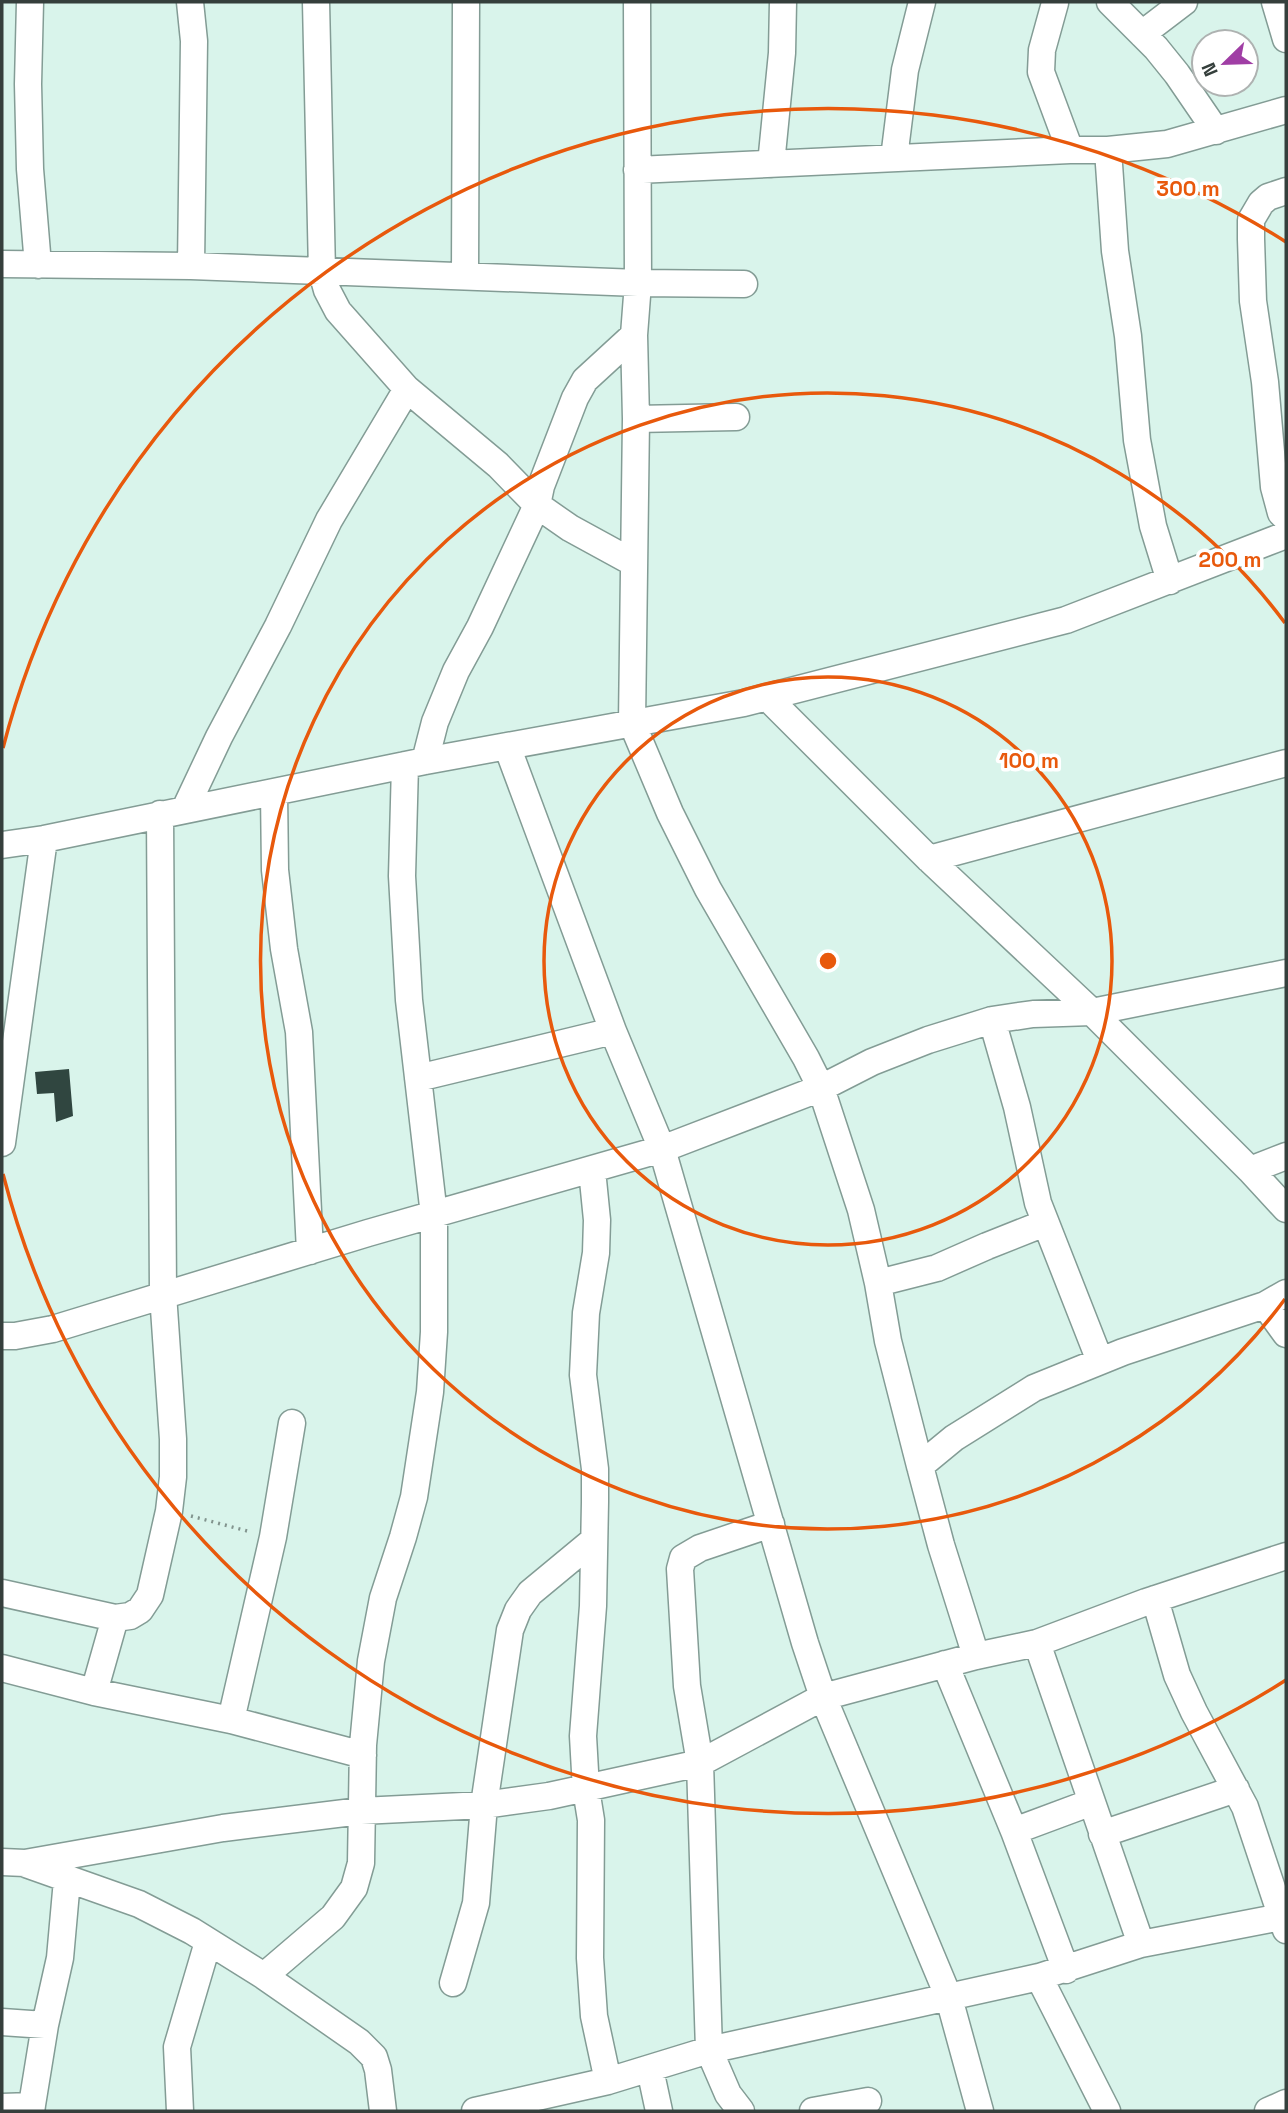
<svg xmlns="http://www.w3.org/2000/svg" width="1288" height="2113" font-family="'Space Grotesk',sans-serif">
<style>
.building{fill:#304640}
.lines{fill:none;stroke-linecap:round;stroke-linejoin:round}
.minor-casing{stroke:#839c95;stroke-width:29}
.path{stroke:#82948e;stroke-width:3.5;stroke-dasharray:2 5;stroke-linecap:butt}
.minor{stroke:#fff;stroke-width:26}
.ring{fill:none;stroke:#e8590c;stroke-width:3.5}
.centre{fill:#e8590c;stroke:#fff;stroke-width:3.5}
.ring-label{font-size:21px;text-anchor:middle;font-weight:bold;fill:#e8590c;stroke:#fff;stroke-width:7;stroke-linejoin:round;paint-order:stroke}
</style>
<rect width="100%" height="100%" fill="#d9f4eb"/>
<path class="building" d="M69,1069L73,1116L56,1122L54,1093L37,1094L35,1072Z"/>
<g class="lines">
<g class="minor-casing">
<path id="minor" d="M30,2L28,84L30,169L38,265
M190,2L194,41L191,266
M316,2L322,272L327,290L338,311L407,389L498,465L537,505L570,528L634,563
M637,2L638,283L634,335L636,419L632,723L670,813L708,889L806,1058L821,1088L861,1210L878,1283L888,1341L920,1466L941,1545L976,1656
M1110,2L1156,48L1177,74L1216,131
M1275,2L1286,39
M1055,3L1042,50L1041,72L1070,150
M1142,34L1184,2
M1108,150L1115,251L1128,336L1137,440L1153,526L1170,581
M894,158L905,70L922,2
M771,164L782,53L783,2
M637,170L1070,150H1108L1167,144L1286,110
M1286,191L1268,197L1261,203L1251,220V239L1253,301L1265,382L1274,487L1281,513L1286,518
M2,264L191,266L638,283L744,284
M465,276L466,2
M636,419L736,417
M767,697L929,859L1092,1012L1250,1170L1286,1209
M507,746L613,1031L662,1149L805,1643L823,1697L949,1998L980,2111
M425,761L435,722L456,671L480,627L537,505L541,486L575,398L585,380L634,335
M274,792L275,870L284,949L299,1032L310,1251
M185,809L219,737L278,626L329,520L407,389
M2,845L44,839L425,761L744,703L1066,620L1286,535
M929,859L1286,763
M992,1020L1017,1107L1038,1203L1100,1361
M418,1078L613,1031
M2,1143L44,839
M592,1170L597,1220L596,1253L586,1313L583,1375L595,1469V1502L593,1606L583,1736L586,1789L591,1820L590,1958L594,2016L608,2081
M1250,1170L1286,1156
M878,1283L937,1268L987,1246L1045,1223
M1265,1305L1286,1334
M2,1336H15L53,1329L368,1233L662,1149L821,1088L872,1062L928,1040L992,1020L1033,1014L1092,1012L1286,973
M920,1466L954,1438L1034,1388L1123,1352L1265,1305L1286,1293
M2,1593L115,1618L130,1616L140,1610L150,1595L169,1511L173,1477V1439L163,1294L160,814
M1155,1599L1177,1675L1194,1712L1245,1807L1286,1930
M1037,1643L1141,1944
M945,1664L1014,1831L1066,1970
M2,1668L94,1692L231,1720L363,1755
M94,1692L115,1618
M231,1720L273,1537L292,1423
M1014,1831L1092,1802
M1102,1834L1236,1789
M2,1862L25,1863L223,1828L361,1811L484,1805L549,1796L700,1763L823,1697L976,1656L1037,1643L1146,1602L1286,1556
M26,1864L139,1904L192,1931L264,1976L359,2042L374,2057L378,2070L383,2111
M264,1976L333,1917L354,1888L361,1863L363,1745L371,1661L383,1598L403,1537L414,1497L430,1392L434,1332V1215L409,1000L402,876L405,765
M1039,1977L1107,2111
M453,1983L476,1903L484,1805L510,1630L518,1610L530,1593L594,1540
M2,2022L45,2025
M650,2069L659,2111
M2,2107L32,2106
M31,2111L45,2025L60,1958L67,1880
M180,2111L177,2047L208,1942
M475,2111L608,2081L709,2050L1039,1977L1141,1944L1286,1916
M741,2111L728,2094L709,2050L700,1763L687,1686L680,1569L683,1558L700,1548L771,1524
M813,2111L868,2101
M1268,2111L1286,2103"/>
</g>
<path class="path" d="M191,1516L251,1532"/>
<use href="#minor" class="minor"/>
</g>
<g class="ring">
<circle cx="828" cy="961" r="284"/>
<path d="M1285 1299A568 568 0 1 1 1285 623"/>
<path d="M1286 1680A852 852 0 0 1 3 1174M3 748A852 852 0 0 1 1286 242"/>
</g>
<circle cx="828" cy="961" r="10" class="centre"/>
<g class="ring-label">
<text x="1188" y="196">300 m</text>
<text x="1230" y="567">200 m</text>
<text x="1029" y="768">100 m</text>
</g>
<rect width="1288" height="2113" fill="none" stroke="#353f3c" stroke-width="7"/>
<g transform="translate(1225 63) rotate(247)"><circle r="33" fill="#ffffff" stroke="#aeb2b1" stroke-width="2"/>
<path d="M0-5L12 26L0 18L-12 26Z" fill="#a03ea5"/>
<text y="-10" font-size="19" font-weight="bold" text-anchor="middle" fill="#353f3c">N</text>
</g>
</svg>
